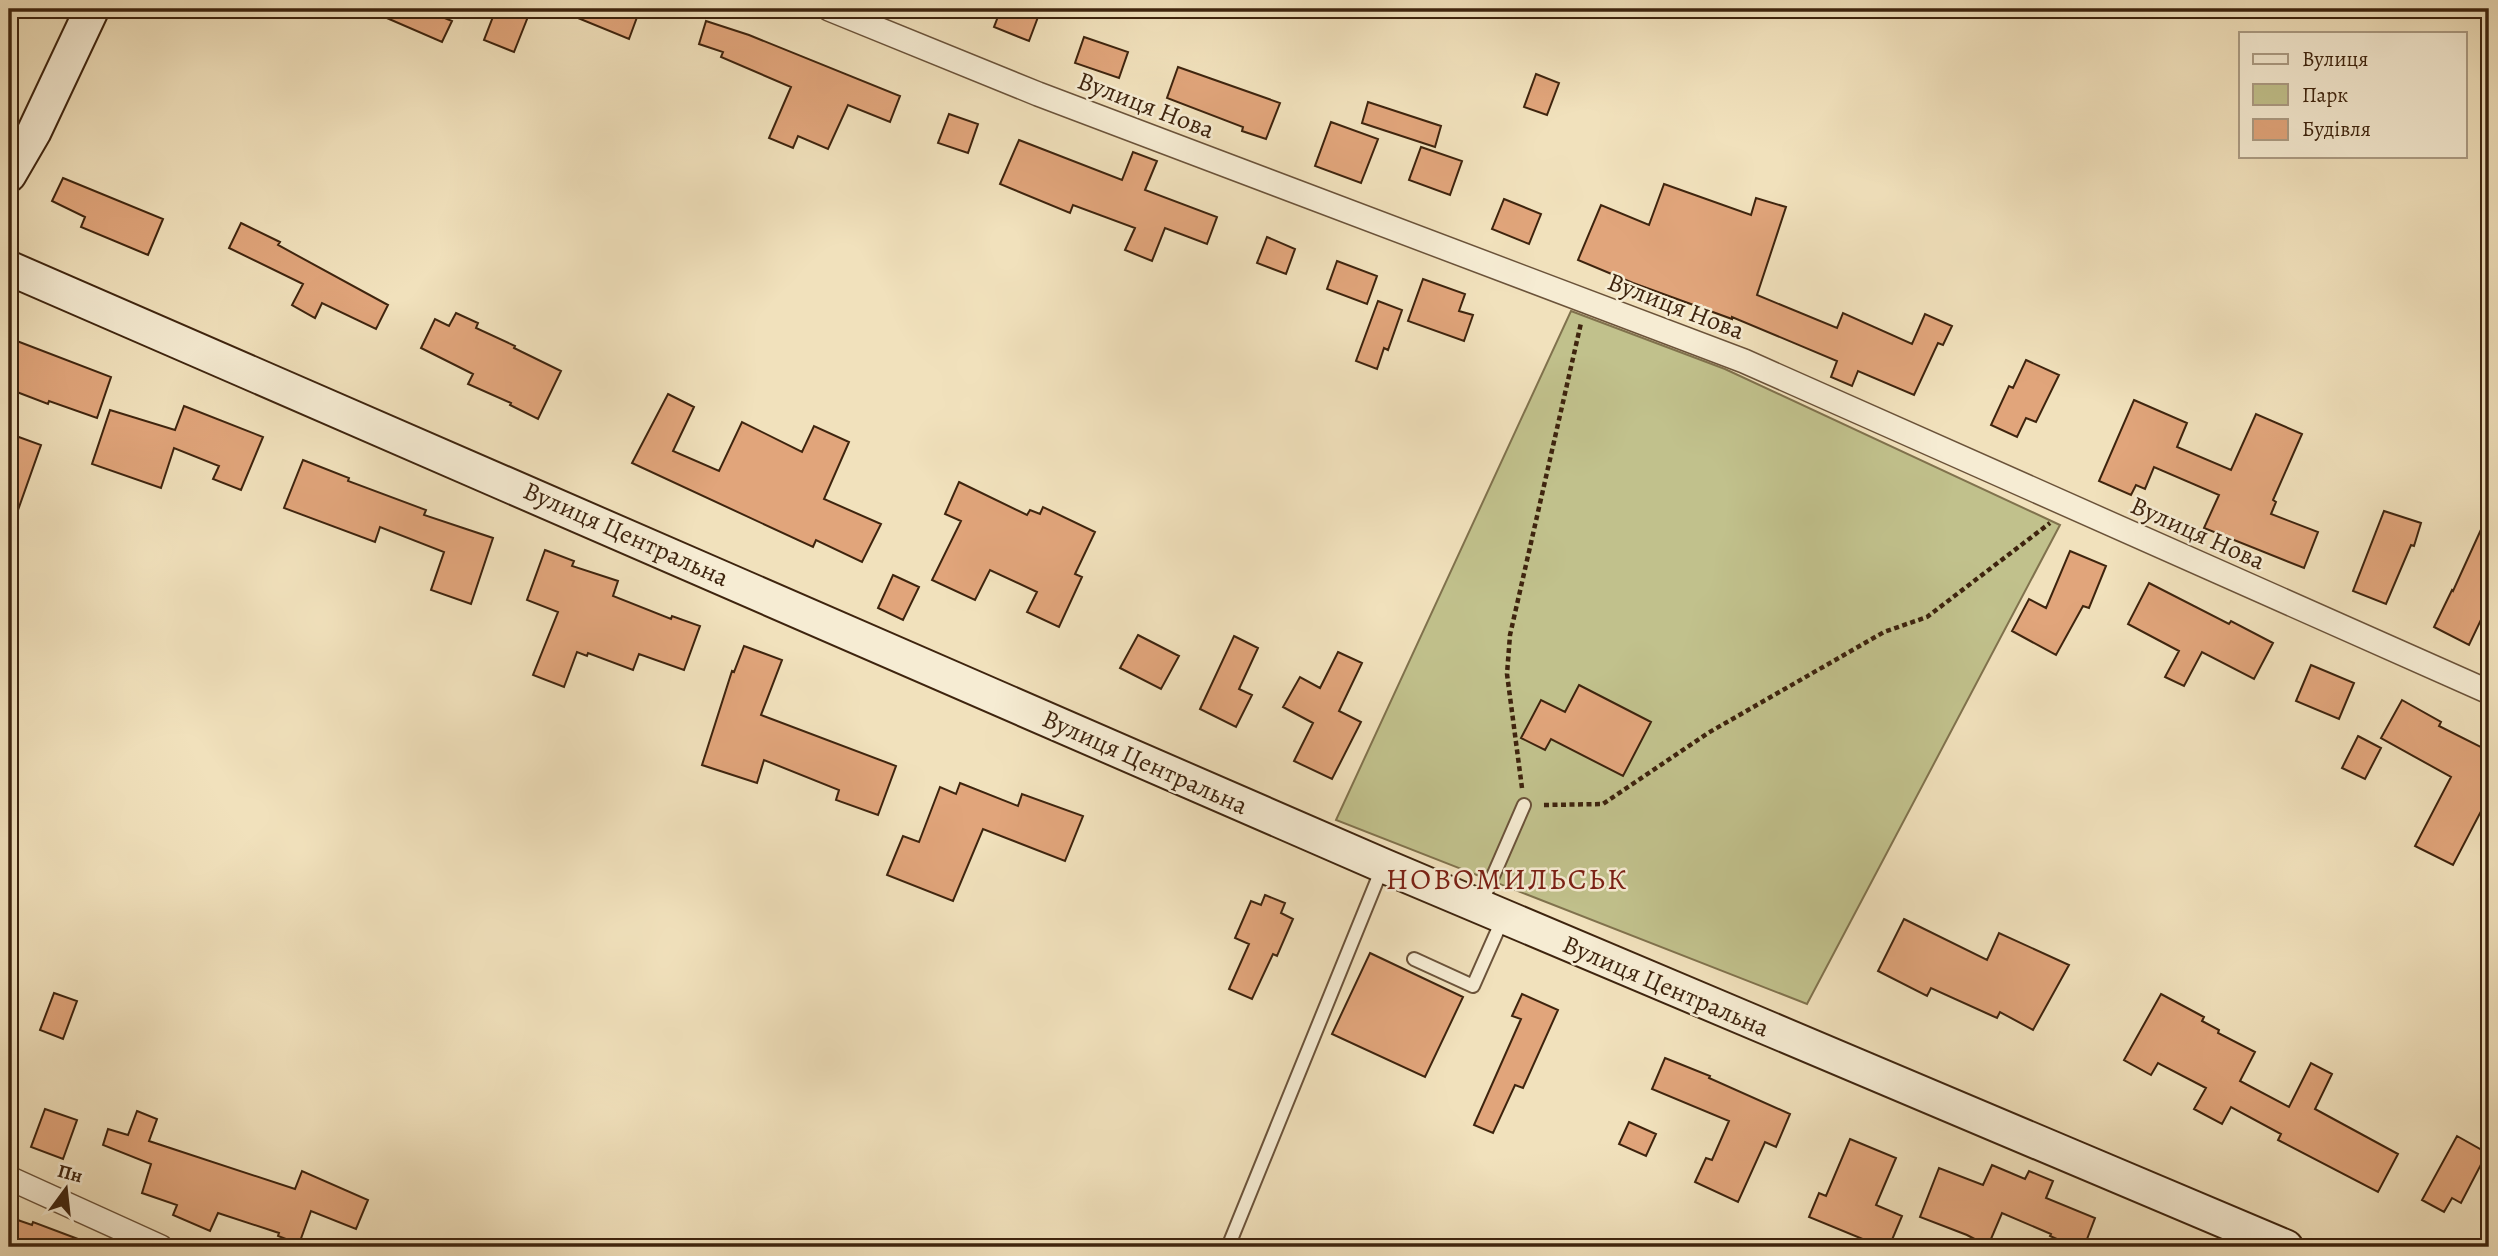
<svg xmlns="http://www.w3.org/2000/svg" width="2498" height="1256" font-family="Alegreya,serif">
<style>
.green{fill:#c1c18c;stroke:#80724d;stroke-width:2}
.building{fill:#e1a57b;stroke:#3e240e;stroke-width:2}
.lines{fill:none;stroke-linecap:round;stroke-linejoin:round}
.lane-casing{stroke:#6b533a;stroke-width:16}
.street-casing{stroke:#6b533a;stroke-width:26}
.secondary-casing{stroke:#3e240e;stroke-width:37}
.path{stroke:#3e240e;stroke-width:4.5;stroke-dasharray:5 3.5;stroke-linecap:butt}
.lane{stroke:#f6ecd3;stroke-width:12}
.street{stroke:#f6ecd3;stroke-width:23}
.secondary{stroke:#f6ecd3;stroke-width:33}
.labels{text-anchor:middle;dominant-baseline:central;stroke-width:5;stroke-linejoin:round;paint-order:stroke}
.street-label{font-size:26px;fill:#3e240e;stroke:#f6ecd3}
.quarter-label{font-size:30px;letter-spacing:2px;fill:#7a1f14;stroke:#f6ecd3}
</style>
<rect width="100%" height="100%" fill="#f1e1bc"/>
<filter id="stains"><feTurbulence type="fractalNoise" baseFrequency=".00286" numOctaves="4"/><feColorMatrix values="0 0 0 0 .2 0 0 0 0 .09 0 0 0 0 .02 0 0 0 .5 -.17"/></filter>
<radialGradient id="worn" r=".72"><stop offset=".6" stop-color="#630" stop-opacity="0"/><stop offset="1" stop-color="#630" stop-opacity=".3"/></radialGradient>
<path class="green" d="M1571,311L1725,369L2060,525L1807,1004L1336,820Z"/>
<path class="building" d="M366,9H423L452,21L442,42Z
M496,9H531L514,52L484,40Z
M556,9H640L629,39Z
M1001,9H1041L1029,41L994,27Z
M706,21L749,35L900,96L890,122L848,105L828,149L798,136L793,148L769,138L791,87L721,57L723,52L699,44Z
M1084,37L1128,52L1119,78L1075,63Z
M1178,67L1280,103L1266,139L1242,131L1243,127L1167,98Z
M1536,74L1559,83L1547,115L1524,107Z
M1368,102L1441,126L1435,147L1362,123Z
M949,114L978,124L968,153L938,143Z
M1331,122L1378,139L1361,183L1315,166Z
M1019,140L1122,180L1133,152L1157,161L1145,190L1217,217L1207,244L1165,228L1152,261L1125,250L1135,228L1073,205L1070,213L1000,184Z
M1421,147L1462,161L1450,195L1409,180Z
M63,178L163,219L148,255L81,227L85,217L52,201Z
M1664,184L1751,215L1756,198L1786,207L1757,295L1837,328L1843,313L1912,344L1925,314L1952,326L1943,345L1938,343L1914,395L1858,371L1852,386L1831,377L1837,361L1732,317V319L1633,283L1578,260L1601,205L1649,225Z
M1504,199L1541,214L1529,244L1492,229Z
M241,223L280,242L278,245L388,305L376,329L322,303L315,318L292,305L303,284L229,248Z
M1267,237L1295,249L1286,274L1257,263Z
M1337,261L1377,276L1367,304L1327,289Z
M1423,279L1465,294L1459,311L1473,315L1464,341L1408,321Z
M1378,301L1402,310L1388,350L1384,348L1377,369L1356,361Z
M456,313L478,323L476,328L515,346L514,348L561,371L538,419L510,405L511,403L468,384L473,374L421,348L435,319L449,326Z
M9,338L111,377L97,418L49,401L48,404L9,389Z
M2026,360L2059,375L2036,422L2026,418L2017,437L1991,425L2009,386L2013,388Z
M668,394L694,407L673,451L719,471L742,422L802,452L814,426L849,442L824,499L881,524L862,562L816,540L813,547L632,463Z
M2134,400L2187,423L2177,447L2231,470L2256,414L2302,434L2273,500L2276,502L2271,514L2318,532L2304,568L2204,528L2219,495L2154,467L2145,489L2136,485L2131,495L2099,481Z
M184,406L263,437L241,490L213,479L219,466L174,448L161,488L92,464L110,410L175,430Z
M16,436L41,445L12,527L9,526V456Z
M303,460L349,478L348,481L426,510L424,515L493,538L471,604L431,590L444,552L380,527L375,542L284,508Z
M959,482L1027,515L1030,510L1040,514L1043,507L1095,532L1075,574L1082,577L1059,627L1027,612L1037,592L990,570L975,600L932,580L961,521L945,514Z
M2384,511L2421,523L2414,546L2411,545L2386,604L2353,591Z
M2489,512V603L2469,645L2434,627L2452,590L2453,591Z
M545,550L574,561L572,566L618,581L613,596L671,619L672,616L700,626L684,670L639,654L633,670L588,653L587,656L577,652L564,687L533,675L558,612L527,600Z
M2070,551L2106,566L2089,608L2083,606L2056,655L2012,631L2029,599L2046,608Z
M893,575L919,587L903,620L878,608Z
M2149,583L2229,624L2231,621L2273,643L2254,679L2202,652L2184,686L2165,677L2179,651L2128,624Z
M1138,635L1179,656L1161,689L1120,668Z
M1234,636L1258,648L1239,689L1252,695L1236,727L1200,709Z
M744,646L782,660L761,715L896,766L878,815L836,800L839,790L764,760L757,783L702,765L732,671L734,672Z
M1338,652L1362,663L1339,711L1361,722L1332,779L1294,761L1313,723L1283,707L1300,677L1320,688Z
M2311,665L2354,683L2339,719L2296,701Z
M1579,685L1651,722L1623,776L1551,739L1545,750L1521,738L1541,700L1565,712Z
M2402,700L2441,722L2439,726L2489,751V796L2453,865L2415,846L2451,777L2381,738Z
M2358,736L2381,748L2365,779L2342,768Z
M960,783L1018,806L1022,794L1083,816L1065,861L983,829L953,901L887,875L903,836L919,842L940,787L956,794Z
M1265,895L1285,903L1281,913L1293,919L1277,956L1273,954L1252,999L1229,989L1249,944L1235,938L1251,901L1261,905Z
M1904,919L1987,960L1999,933L2069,965L2033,1030L2000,1012L1997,1018L1931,988L1927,996L1878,971Z
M1370,953L1463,997L1425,1077L1332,1034Z
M54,993L77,1001L63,1039L40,1030Z
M1522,994L1558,1010L1523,1088L1515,1085L1493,1133L1474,1125L1521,1019L1512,1016Z
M2161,994L2204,1017L2202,1021L2219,1030L2218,1033L2255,1052L2240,1081L2289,1107L2311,1063L2332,1074L2315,1109L2398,1154L2378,1192L2278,1140L2281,1134L2231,1107L2222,1124L2194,1109L2206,1088L2158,1063L2151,1075L2124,1060Z
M1665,1058L1710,1076L1709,1078L1790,1114L1776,1147L1765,1142L1738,1202L1695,1182L1706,1158L1712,1160L1729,1121L1652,1089Z
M45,1109L77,1120L63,1159L31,1147Z
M137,1111L157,1119L149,1141L295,1189L302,1171L368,1200L356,1229L311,1211L299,1244L278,1236L279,1233L218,1213L210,1231L173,1215L177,1205L142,1193L151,1164L103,1145L108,1129L128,1135Z
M1629,1122L1656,1134L1646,1156L1619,1144Z
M2457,1136L2487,1153L2461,1203L2452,1198L2444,1212L2422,1200Z
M1850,1139L1896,1158L1876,1205L1902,1216L1889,1247H1882L1809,1217L1819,1193L1826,1196Z
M1992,1165L2025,1179L2029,1171L2053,1181L2046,1198L2095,1218L2084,1247H2053L2057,1239L2050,1236L2051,1234L2002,1213L1988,1246L1967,1235L1920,1217L1939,1168L1983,1185Z
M9,1217L32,1225L33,1222L94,1245V1247H9Z"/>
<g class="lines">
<g class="lane-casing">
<path id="lane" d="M1480,906L1524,805
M1414,959L1473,986L1504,916
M1228,1247L1383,866"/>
</g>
<g class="street-casing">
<path id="street" d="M829,9L1038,94L1744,361L2489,692
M9,1178L161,1247"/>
</g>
<g class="secondary-casing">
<path id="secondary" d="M9,175L34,132L92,9
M9,268L1384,866L2286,1247"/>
</g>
<path class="path" d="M1522,788L1507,674L1510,635L1581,323
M1544,805L1603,804L1708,733L1884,632L1927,617L2050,523"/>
<use href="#lane" class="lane"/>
<use href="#street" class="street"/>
<use href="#secondary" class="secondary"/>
</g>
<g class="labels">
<g class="street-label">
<text transform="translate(1146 105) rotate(21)">Вулиця Нова</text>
<text transform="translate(1676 306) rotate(21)">Вулиця Нова</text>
<text transform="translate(2198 533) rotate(24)">Вулиця Нова</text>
<text transform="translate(626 534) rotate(24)">Вулиця Центральна</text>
<text transform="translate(1145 762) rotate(24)">Вулиця Центральна</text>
<text transform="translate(1666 986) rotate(23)">Вулиця Центральна</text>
</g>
<g class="quarter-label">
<text x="1507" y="879">НОВОМИЛЬСЬК</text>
</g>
</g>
<rect width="2498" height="1256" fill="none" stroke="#f1e1bc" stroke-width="35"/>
<rect x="10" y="10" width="2477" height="1235" fill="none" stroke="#3e240e" stroke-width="3.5"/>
<rect x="18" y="18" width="2463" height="1221" fill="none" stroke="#3e240e" stroke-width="2"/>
<rect x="2239" y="32" width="228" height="126" fill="#f6ecd3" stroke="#ac9c84" stroke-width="2"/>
<rect x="2253" y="54" width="35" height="10" fill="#f6ecd3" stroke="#ac9c84" stroke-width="2"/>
<text x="2302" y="66" font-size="21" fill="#3e240e">Вулиця</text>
<rect x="2253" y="84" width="35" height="21" fill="#c1c18c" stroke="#ac9c84" stroke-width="2"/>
<text x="2302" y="102" font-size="21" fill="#3e240e">Парк</text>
<rect x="2253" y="119" width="35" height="21" fill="#e1a57b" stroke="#ac9c84" stroke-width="2"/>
<text x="2302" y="136" font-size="21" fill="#3e240e">Будівля</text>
<g transform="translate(66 1189) rotate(15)" stroke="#f6ecd3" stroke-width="5" paint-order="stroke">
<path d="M0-5L12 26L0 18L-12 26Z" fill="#3e240e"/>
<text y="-10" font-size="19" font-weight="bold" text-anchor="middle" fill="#3e240e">Пн</text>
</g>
<rect width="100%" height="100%" filter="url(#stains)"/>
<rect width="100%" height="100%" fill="url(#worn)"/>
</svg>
